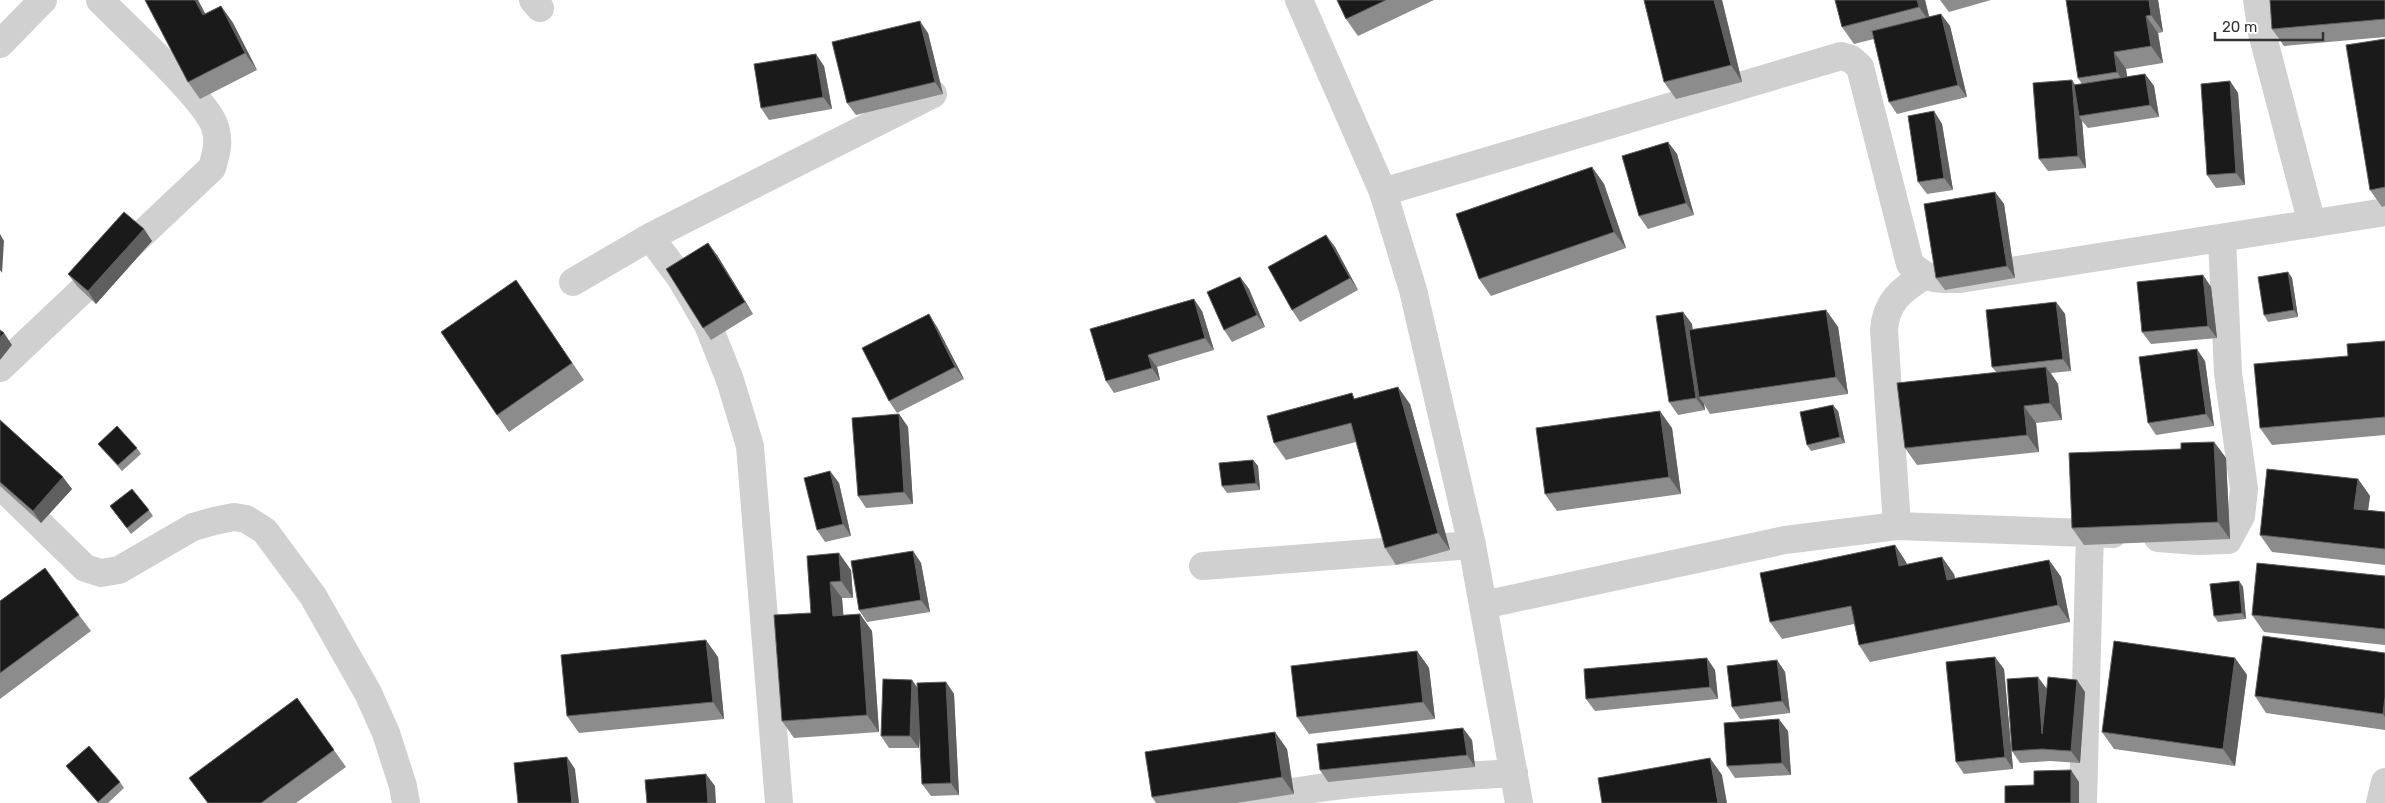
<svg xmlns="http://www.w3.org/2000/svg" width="2385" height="803" font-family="Rubik,sans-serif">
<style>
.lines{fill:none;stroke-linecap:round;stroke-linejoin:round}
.minor{stroke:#d0d0d0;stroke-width:28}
.tertiary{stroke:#d0d0d0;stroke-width:28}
.wall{fill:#8c8c8c}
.shaded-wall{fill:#5f5f5f}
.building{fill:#1a1a1a;stroke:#5f5f5f}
</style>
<rect width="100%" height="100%" fill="#fff"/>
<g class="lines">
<path class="minor" d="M533,0L540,8
M2257,0L2262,33L2312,224
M0,44L43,0
M1383,192L1841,56L1851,59L1860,67L1910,264C1929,281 1936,279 1960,279L2385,212
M650,237L680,277L708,325L730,380L750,446L779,803
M573,282L650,237L933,94
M0,368L212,168C216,153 220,143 215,127C207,100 124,25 100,0
M0,485L85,568L101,573L119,570L193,527L214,521L234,517L246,519L265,531L313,596L368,693L386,733L403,786L406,803
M1897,526L1884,330C1886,302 1901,290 1924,276
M2158,538L2197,541L2228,540L2241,516L2244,489L2228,373L2222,239
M1203,566L1472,545
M1483,605L1785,540L1897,526L2113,534
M1242,803C1331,780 1423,779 1514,773
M2083,803L2090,532
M2380,803L2385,782"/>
<path class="tertiary" d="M1299,0L1383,192L1413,290L1472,545L1519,803"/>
</g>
<path class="wall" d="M145,0H198L205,14L221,6L233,23L257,70L200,99L188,82Z
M1337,0H1434L1358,36L1346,19Z
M1722,0L1742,82L1676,99L1664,82Z
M1835,0H1925L1929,17L1941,14L1950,26L1967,97L1897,114L1889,102L1874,39L1854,44L1842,27Z
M1940,0H1991L1949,12Z
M2158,0L2163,32L2158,33L2163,63L2126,69L2127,77L2145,74L2154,86L2159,117L2088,128L2082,121L2086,168L2048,171L2039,159L2076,85L2082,84L2078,78Z
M2385,0V37L2284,46L2272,29Z
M928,33L943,94L856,115L847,103Z
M2385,39V206L2382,207L2370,190Z
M824,66L832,109L769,120L761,108Z
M2230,81L2238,93L2245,185L2216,188L2207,175Z
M1934,111L1942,124L1953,190L1927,194L1918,182Z
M1668,142L1677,154L1694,215L1648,229L1639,216Z
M1592,167L1604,184L1626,248L1491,296L1479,279Z
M1995,192L2004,204L2015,278L1945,290L1936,278Z
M144,229L152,241L96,304L77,286L68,274Z
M1326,235L1335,247L1358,290L1300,322L1292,310Z
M717,255L753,314L711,340L703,328Z
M2288,272L2292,278L2298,317L2268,322L2264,315Z
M2203,275L2211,287L2217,338L2151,344L2142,332Z
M1240,277L1249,289L1265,327L1232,342L1224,330Z
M516,280L584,380L509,432L497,415Z
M2056,302L2065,314L2071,371L2051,373L2058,384L2062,420L2036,423L2039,452L1917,465L1905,448L1996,372L1992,367Z
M1826,310L1838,327L1848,394L1710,414L1704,404L1705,410L1678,415L1669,402L1683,312L1692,324V330Z
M1202,311L1214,350L1157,367L1160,380L1114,393L1106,381Z
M937,327L964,379L897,413L889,401Z
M2385,341V435L2272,445L2260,428L2348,356Z
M2205,361L2214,426L2156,435L2148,423Z
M1356,399L1410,404L1450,550L1396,565L1385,548L1356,442L1286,460L1274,443Z
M1838,411L1845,443L1811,451L1807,445Z
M899,414L908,427L913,504L866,508L858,496Z
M0,420L72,489L41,523L0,486Z
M1672,428L1681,494L1557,511L1545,494Z
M2214,442L2226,458L2230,539L2084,545L2072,528L2181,449Z
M98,444L137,448L141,454L122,471L103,450Z
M1253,460L1258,466L1260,490L1227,493L1222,486Z
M830,471L839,483L851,536L825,542L817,530Z
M2358,479L2370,496L2368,510L2385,512V565L2272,552L2260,535Z
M110,506L149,510L153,516L131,534Z
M1895,545L1906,562L1907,564L1954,574L1955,579L2049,560L2061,577L2070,622L1870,662L1859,645L1854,624L1782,639L1770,622Z
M913,551L921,563L930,612L867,622L859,610Z
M807,556L851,570L853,598H842L843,615L872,631L879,732L794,738L782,721L811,613Z
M2385,576V645L2264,632L2252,615Z
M2239,581L2243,587L2246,619L2218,622L2214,616Z
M0,601L79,615L91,631L0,699Z
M1417,651L1429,668L1435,719L1309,734L1297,717Z
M2385,653V730L2266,713L2255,696Z
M718,657L724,719L579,733L567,716Z
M2235,658L2247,675L2235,766L2114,749L2102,732Z
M1777,660L1785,672L1790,713L1740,719L1732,707Z
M2004,669L2013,769L1964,774L1956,762Z
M1715,670L1718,699L1595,711L1586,699Z
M912,680L917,687L946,682L954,694L959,795L931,796L922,784L919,728V748H889L881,736Z
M2047,689L2085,692L2080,763L2050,761L2020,763L2012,751Z
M297,698L346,767L296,803H207Z
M1788,731L1791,775L1735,778L1727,766Z
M1472,740L1475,767L1328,782L1320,770Z
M1287,749L1294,794L1236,803H1156L1152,797Z
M66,766L120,782L124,788L108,803H98L71,772Z"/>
<path class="shaded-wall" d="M195,0H198L215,32L203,15Z
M1714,0H1722L1742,82L1731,65Z
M1917,0H1925L1931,24L1919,7Z
M2149,0H2158L2163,32L2151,15Z
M221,6L233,23L257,70L245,53Z
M1941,14L1950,26L1967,97L1958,85Z
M2146,16L2158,33L2163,63L2151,46Z
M920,21L928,33L943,94L935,82Z
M2114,52L2126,69L2129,89L2117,72Z
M816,54L824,66L832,109L823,97Z
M2145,74L2154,86L2159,117L2150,105Z
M2072,80L2080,92L2079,116L2082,121L2086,168L2078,156Z
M2230,81L2238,93L2245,185L2236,173Z
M1934,111L1942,124L1953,190L1944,178Z
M1668,142L1677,154L1694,215L1686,203Z
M1592,167L1604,184L1626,248L1614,232Z
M1995,192L2004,204L2015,278L2007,266Z
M144,229L152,241L96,304L88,291Z
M0,234L4,241L2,273L0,270Z
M1326,235L1335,247L1358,290L1350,278Z
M708,243L717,255L753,314L745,302Z
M2288,272L2292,278L2298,317L2294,310Z
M2203,275L2211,287L2217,338L2208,326Z
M1240,277L1249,289L1265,327L1257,315Z
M1194,299L1202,311L1214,350L1205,338Z
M2056,302L2065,314L2071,371L2063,359Z
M1826,310L1838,327L1848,394L1836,377Z
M1683,312L1692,324L1702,396L1699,397L1704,404L1705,410L1696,398Z
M929,314L937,327L964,379L955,367Z
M4,333L12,345L0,360V338Z
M2197,349L2205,361L2214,426L2206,414Z
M1148,355L1157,367L1160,380L1152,368Z
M2046,367L2058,384L2062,420L2050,403Z
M1398,387L1410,404L1450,550L1438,533Z
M1833,405L1838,411L1845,443L1840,437Z
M2024,406L2036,423L2039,452L2027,435Z
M1660,411L1672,428L1681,494L1669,477Z
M899,414L908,427L913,504L904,492Z
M2214,442L2226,458L2230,539L2218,522Z
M1253,460L1258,466L1260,490L1256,483Z
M830,471L839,483L851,536L843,524Z
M63,477L72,489L41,523L33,511Z
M2358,479L2370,496L2366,526L2354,509Z
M1895,545L1906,562L1911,583L1899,566Z
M913,551L921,563L930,612L921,600Z
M839,553L851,570L853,598L841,581Z
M1942,557L1954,574L1959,597L1947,580Z
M2049,560L2061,577L2070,622L2058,605Z
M2239,581L2243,587L2246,619L2242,613Z
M830,582L842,598L845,633L833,616Z
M860,614L872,631L879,732L867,715Z
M706,640L718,657L724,719L713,702Z
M1417,651L1429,668L1435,719L1423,702Z
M1995,657L2004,669L2013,769L2005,757Z
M1707,658L1715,670L1718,699L1710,687Z
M2235,658L2247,675L2235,766L2223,749Z
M1777,660L1785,672L1790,713L1782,701Z
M2038,677L2047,689L2042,734Z
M912,680L920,692L919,748L910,736Z
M2077,680L2085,692L2080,763L2071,751Z
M946,682L954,694L959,795L951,783Z
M2385,697V717L2383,714Z
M1779,719L1788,731L1791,775L1782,763Z
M1463,728L1472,740L1475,767L1467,755Z
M1275,732L1287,749L1294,794L1282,777Z
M567,757L575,769L579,803H572Z
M1710,758L1722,775L1727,803H1718Z
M2071,770L2079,782V803H2071Z
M706,774L715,786L716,803H708Z"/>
<path class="building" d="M145,0H195L203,15L221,6L245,53L188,82Z
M1337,0H1386L1346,19Z
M1644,0H1714L1731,65L1664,82Z
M1835,0H1917L1919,7L1842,27Z
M2066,0H2149L2151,15L2146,16L2151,46L2114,52L2117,72L2078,78Z
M2270,0H2385V19L2272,29Z
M1941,14L1958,85L1889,102L1872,31Z
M920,21L935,82L847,103L832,42Z
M2385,39V187L2370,190L2346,45Z
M816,54L823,97L761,108L754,64Z
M2145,74L2150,105L2079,116L2074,85Z
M2072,80L2078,156L2039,159L2033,83Z
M2230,81L2236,173L2207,175L2201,84Z
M1934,111L1944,178L1918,182L1908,116Z
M1668,142L1686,203L1639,216L1622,156Z
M1592,167L1614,232L1479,279L1456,214Z
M1995,192L2007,266L1936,278L1924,204Z
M124,212L144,229L88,291L68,274Z
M1326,235L1350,278L1292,310L1268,267Z
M708,243L745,302L703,328L666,269Z
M2288,272L2294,310L2264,315L2258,277Z
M2203,275L2208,326L2142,332L2137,282Z
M1240,277L1257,315L1224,330L1207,292Z
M516,280L572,363L497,415L441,332Z
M1194,299L1205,338L1148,355L1152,368L1106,381L1090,329Z
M2056,302L2063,359L1992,367L1986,310Z
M1826,310L1836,377L1699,397L1689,330Z
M1683,312L1696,398L1669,402L1656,316Z
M929,314L955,367L889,401L862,348Z
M0,330L4,333L0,338Z
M2385,341V417L2260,428L2254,364L2348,356L2347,344Z
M2197,349L2206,414L2148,423L2139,357Z
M2046,367L2050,403L2024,406L2027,435L1905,448L1897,383Z
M1398,387L1438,533L1385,548L1351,423L1274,443L1267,416L1352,393L1354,399Z
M1833,405L1840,437L1807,445L1800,412Z
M1660,411L1669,477L1545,494L1536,428Z
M899,414L904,492L858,496L852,418Z
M0,420L63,477L33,511L0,482Z
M117,426L137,448L118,465L98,444Z
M2214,442L2218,522L2072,528L2069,453L2181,449V443Z
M1253,460L1256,483L1222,486L1219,463Z
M2267,469L2358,479L2354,509L2385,512V549L2260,535Z
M830,471L843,524L817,530L804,478Z
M132,489L149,510L127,528L110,506Z
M1895,545L1899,566L1942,557L1947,580L2049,560L2058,605L1859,645L1851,606L1770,622L1760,573Z
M913,551L921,600L859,610L851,561Z
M839,553L841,581L830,582L833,616L860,614L867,715L782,721L774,615L811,613L807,556Z
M2257,563L2385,576V629L2252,615Z
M45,568L79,615L0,673V601Z
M2239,581L2242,613L2214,616L2210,584Z
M2263,636L2385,653V697L2383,714L2255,696Z
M706,640L713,702L567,716L561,655Z
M2114,641L2235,658L2223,749L2102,732Z
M1417,651L1423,702L1297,717L1291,666Z
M1995,657L2005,757L1956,762L1946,662Z
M1707,658L1710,687L1586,699L1584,669Z
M1777,660L1782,701L1732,707L1727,666Z
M2038,677L2042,734L2048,677L2077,680L2071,751L2042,749L2012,751L2007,679Z
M883,679L912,680L910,736H881Z
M946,682L951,783L922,784L917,683Z
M297,698L334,750L261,803H208L189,778Z
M1779,719L1782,763L1727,766L1724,723Z
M1463,728L1467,755L1320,770L1317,744Z
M1275,732L1282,777L1152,797L1145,752Z
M89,746L120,782L98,802L66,766Z
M567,757L572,803H518L514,763Z
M1710,758L1718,803H1602L1598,778Z
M2071,770V803H2005V786L2034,785V771Z
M706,774L708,803H647L645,780Z"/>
<path d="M2215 32v8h108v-8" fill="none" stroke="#333333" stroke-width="2.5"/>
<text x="2222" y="32" font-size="15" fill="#333333" stroke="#ffffff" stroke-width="4" paint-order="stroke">20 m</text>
</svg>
